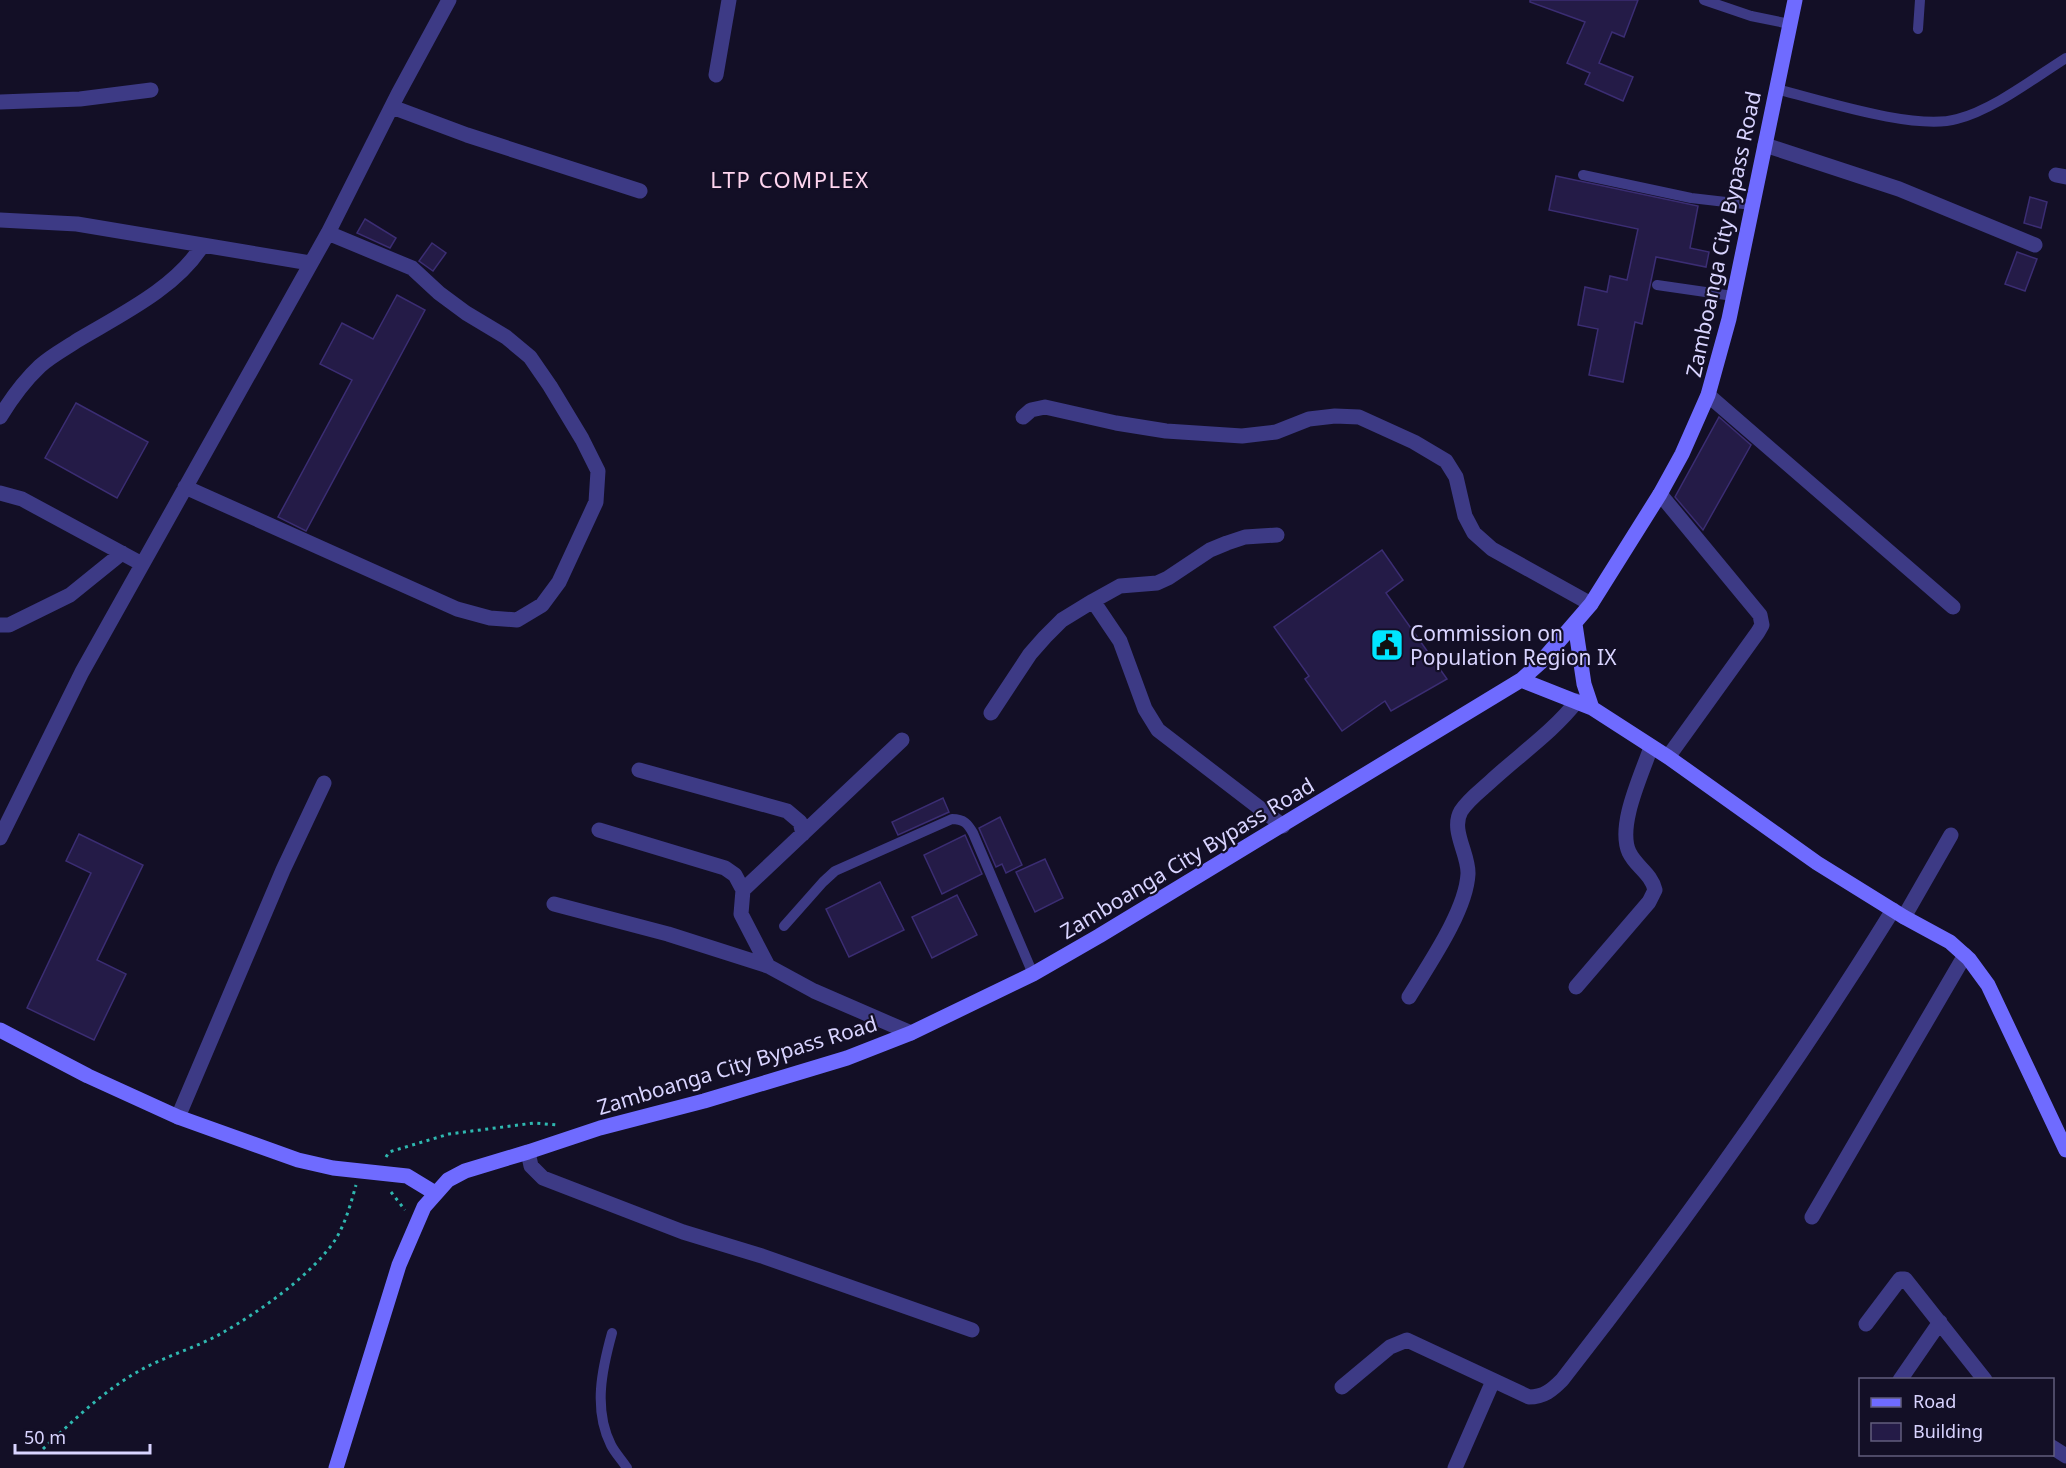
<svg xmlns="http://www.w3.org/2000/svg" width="2066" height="1468" font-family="'Noto Sans',sans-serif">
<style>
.building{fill:#241b47;stroke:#3b2d73;stroke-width:1.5}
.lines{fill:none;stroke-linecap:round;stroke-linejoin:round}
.path{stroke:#2fb8b0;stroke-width:3;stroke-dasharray:3 4.5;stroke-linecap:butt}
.lane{stroke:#3d3a85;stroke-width:10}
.street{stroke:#3d3a85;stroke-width:15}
.secondary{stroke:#6f6bff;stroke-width:15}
.labels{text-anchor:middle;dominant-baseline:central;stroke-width:4.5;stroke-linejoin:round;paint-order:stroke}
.street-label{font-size:21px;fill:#d9d4ff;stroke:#130f26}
.poi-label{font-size:21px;fill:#d9d4ff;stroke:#130f26;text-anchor:start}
.neighbourhood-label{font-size:22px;letter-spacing:1.5px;fill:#ffd6f0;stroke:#130f26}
</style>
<rect width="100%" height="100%" fill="#130f26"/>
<path class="building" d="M1530,0H1638L1624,37L1612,32L1599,63L1633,77L1623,101L1585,84L1590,73L1567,63L1585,22L1530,2Z
M1556,176L1698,206L1690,248L1709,252L1706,267L1656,257L1642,324L1635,322L1623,382L1589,375L1598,329L1578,325L1585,287L1607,292L1610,276L1627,280L1638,229L1549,210Z
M2030,197L2047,202L2041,228L2024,223Z
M365,219L396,238L390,248L357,233Z
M432,243L446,253L433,271L419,261Z
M2017,252L2037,259L2025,291L2005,284Z
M397,295L425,310L306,531L278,517L352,380L320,364L342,323L373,339Z
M76,403L148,442L117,498L45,458Z
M1719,417L1751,445L1703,530L1675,497Z
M1382,550L1403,580L1386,593L1447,679L1391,711L1385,701L1342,731L1305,679L1309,676L1274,627Z
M943,798L949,812L898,835L892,822Z
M1000,817L1022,865L1006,873L1002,864L996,867L979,828Z
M79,834L143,865L97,960L126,974L94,1040L27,1008L91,873L66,861Z
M965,835L982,874L942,894L924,855Z
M1045,859L1063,898L1035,912L1016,872Z
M880,882L904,930L849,957L826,909Z
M957,895L977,935L932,958L912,917Z"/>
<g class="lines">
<path class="path" d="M386,1157L389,1152L449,1134L534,1123L557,1125
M391,1192L405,1210
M43,1449C73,1421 103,1391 139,1371C165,1356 196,1348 222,1333C259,1312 315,1273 337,1237C346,1221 351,1203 356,1185"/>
<path class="lane" d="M1704,0L1751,16L1790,24
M1918,29L1920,0
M1776,89C1821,100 1915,131 1957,119C1993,110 2034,78 2066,58
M1583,175L1691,198L1752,205
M1657,285L1733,296
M784,926L823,882L835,871L952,819C964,819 968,824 973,833L1033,974
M612,1333C602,1369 593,1409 611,1445C615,1453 622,1460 627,1468"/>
<path class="street" d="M716,75L729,0
M0,102L80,99L151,90
M392,107L467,135L640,191
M1765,145L1899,189L2035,245
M2056,175L2066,177
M0,220L77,224L310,263
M1708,395L1953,607
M0,417C11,399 24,381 40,366C51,356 66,348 78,340C120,315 176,288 202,246
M1023,417L1031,410L1045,407L1116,423L1166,431L1242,436L1276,432L1309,419L1335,416L1359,417L1414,442L1446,461L1456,477L1465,516L1474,533L1492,549L1591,604
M185,487L457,609L490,618L517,620L542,605L559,582L596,502L598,471L582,439L550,386L530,357L506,337L466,313L439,293L412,268L328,233
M0,493L22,499L142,564
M1660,494L1760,615L1762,625L1758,632L1668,757
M1093,601L1120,641L1145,709L1158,730L1283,826
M0,625H9L70,595L122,553
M991,713L1030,654L1045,637L1062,620L1093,601L1120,586L1157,583L1168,578L1210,550L1227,543L1245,537L1277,535
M639,770L787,811L800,822L803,834
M599,830L725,868L735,875L743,890L741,914L768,966
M0,838L82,672L328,233L398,94L449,0
M743,890L902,740
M554,904L668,934L768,966L814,991L911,1033
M1904,917L1951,835
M1576,987L1649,902L1655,890C1651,873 1636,867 1629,852C1617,825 1642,774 1651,747
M1409,997C1429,964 1466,911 1468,874C1469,854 1450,830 1461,811C1468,800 1480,791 1490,782C1519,755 1553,732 1577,701
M178,1117L283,870L324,783
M528,1152L531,1166L543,1178L683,1232L762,1256L972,1330
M1812,1217L1965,955
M1866,1324L1900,1279H1905L1985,1380
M1900,1380L1940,1322
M1342,1387L1390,1347L1407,1340L1529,1397C1544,1397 1552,1390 1562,1380C1680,1229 1792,1073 1893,910
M2052,1447L2066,1456
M1455,1468L1493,1381"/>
<path class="secondary" d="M1575,624L1584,684L1592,708
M1521,680L1592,708L1668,757L1817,863L1904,917L1950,942L1969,959L1988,985L2066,1150
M0,1030L88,1076L178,1117L298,1160L333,1168L407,1176L435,1193
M336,1468L399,1265L424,1207L448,1180L465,1171L528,1152L600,1128L704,1101L847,1058L911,1033L1033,974L1099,936L1521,680L1540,663L1591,604L1660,494L1682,454L1708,395L1729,319L1795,0"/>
</g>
<defs>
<g id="civic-square" transform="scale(1.725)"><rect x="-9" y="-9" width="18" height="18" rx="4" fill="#00e5ff" stroke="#130f26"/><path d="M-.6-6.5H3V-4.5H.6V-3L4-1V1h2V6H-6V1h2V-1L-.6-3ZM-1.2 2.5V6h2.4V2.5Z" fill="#111"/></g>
</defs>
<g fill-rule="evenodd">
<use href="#civic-square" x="1387" y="645"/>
</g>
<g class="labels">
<g class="street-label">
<text transform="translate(1723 234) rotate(-78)">Zamboanga City Bypass Road</text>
<text transform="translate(1187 858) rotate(-31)">Zamboanga City Bypass Road</text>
<text transform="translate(737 1065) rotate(-17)">Zamboanga City Bypass Road</text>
</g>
<g class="poi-label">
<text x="1410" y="633">Commission on<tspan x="1410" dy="24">Population Region IX</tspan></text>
</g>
<g class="neighbourhood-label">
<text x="790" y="179">LTP COMPLEX</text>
</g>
</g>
<rect x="1859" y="1378" width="195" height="78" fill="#130f26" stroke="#625e7d" stroke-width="1.5"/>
<rect x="1871" y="1398" width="30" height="9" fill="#6f6bff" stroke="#625e7d" stroke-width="1.5"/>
<text x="1913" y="1408" font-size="18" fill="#d9d4ff">Road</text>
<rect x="1871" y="1423" width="30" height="18" fill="#241b47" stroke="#625e7d" stroke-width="1.5"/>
<text x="1913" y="1438" font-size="18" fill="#d9d4ff">Building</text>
<path d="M15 1444v9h135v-9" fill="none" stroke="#d9d4ff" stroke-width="3"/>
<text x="24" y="1444" font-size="18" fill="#d9d4ff" stroke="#130f26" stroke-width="4.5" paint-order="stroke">50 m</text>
</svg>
